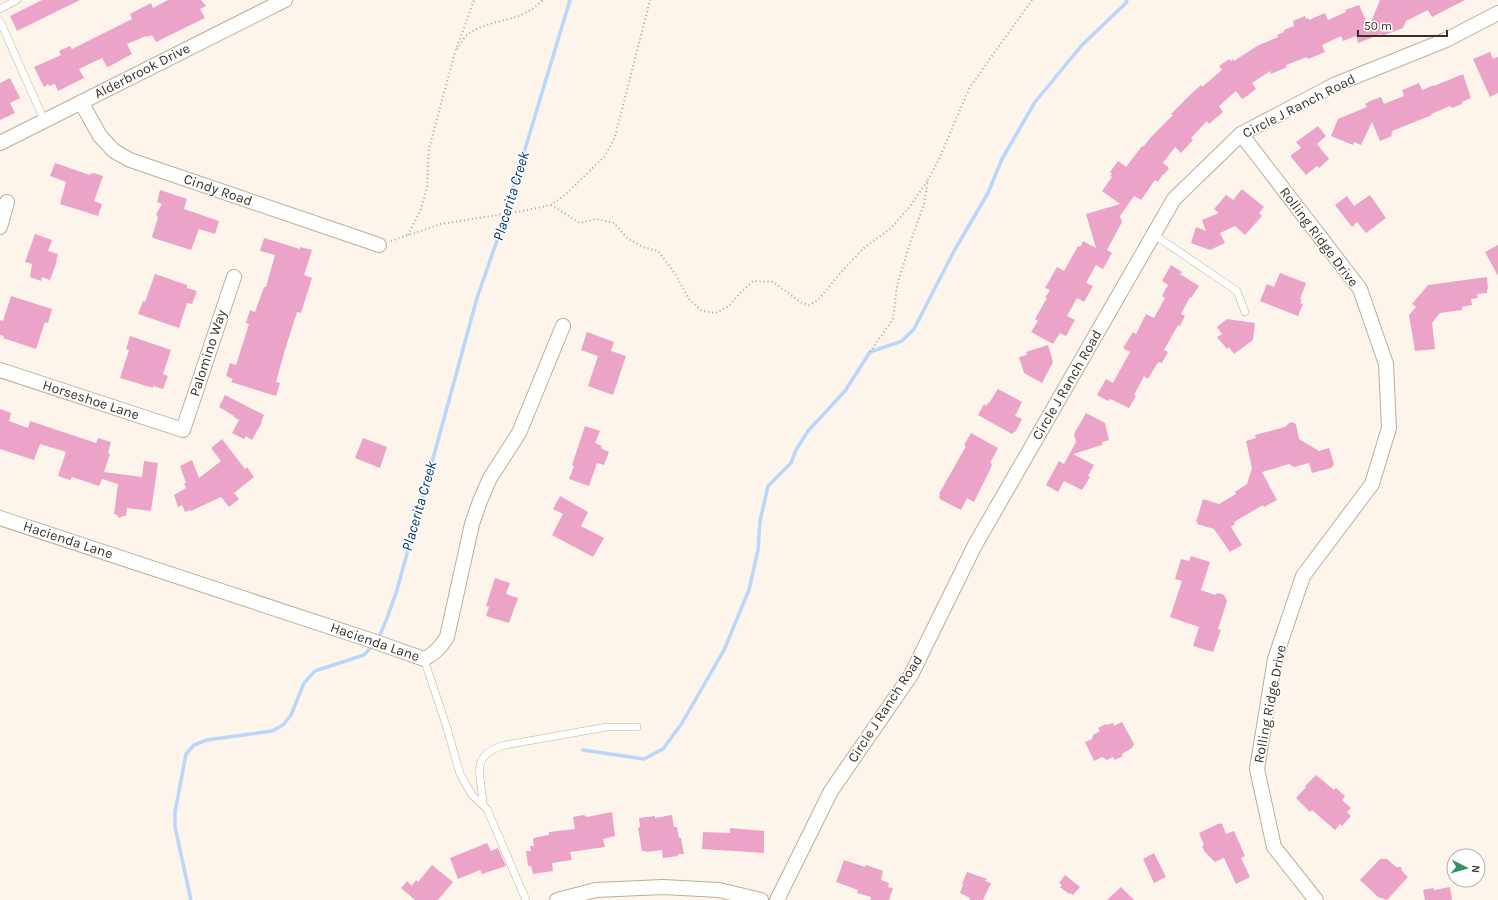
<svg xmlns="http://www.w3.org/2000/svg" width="1498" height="900" font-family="Karla,sans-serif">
	<rect width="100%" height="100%" fill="#fdf5ec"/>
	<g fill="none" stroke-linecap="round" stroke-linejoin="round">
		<!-- stream -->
		<path stroke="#b9d7fa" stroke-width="3.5" d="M378 639 386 621 397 590 477 298 500 232 570 0
			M583 750 644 759 663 749 682 723 724 650 749 590 758 550 760 521 768 486 791 463 796 450 808 431 845 391 870 352 902 341 914 329 954 251 988 193 1002 159 1035 102 1082 45 1126 3 1127 0
			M191 900 175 827V812L186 754 194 745 207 740 272 731 283 725 291 715 304 683 315 671 364 655 374 644"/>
	</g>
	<!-- building -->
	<path fill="#eba3c7" d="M42 0H80L17 31 10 16Z
		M168 0H201L206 6 200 9 205 18 156 42 152 35 147 37 146 36 127 44 132 54 110 66 107 67 102 58 79 69 84 78 58 91 55 84 49 86 48 84 44 87 34 67 61 55 59 51 70 46 72 49 132 19 130 14 151 3 153 8Z
		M1380 0H1465L1432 17 1428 10 1406 21 1403 28 1382 36 1381 34 1358 43 1356 36 1343 41 1341 36 1322 45 1325 52 1308 59 1307 57 1286 65 1287 67 1271 74 1270 71 1252 83 1256 89 1247 96 1242 99 1236 91 1219 106 1223 112 1209 124 1207 121 1191 138 1193 140 1181 153 1175 147 1163 163 1169 168 1164 175 1163 174 1158 182 1155 180 1141 200 1134 196 1120 216 1122 222 1107 250 1112 253 1103 269 1096 265 1086 283 1093 286 1084 302 1077 298 1067 316 1075 320 1066 336 1060 333 1053 344 1031 332 1038 321 1035 319 1047 298H1045L1050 290 1045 288 1057 267 1064 271 1078 246 1080 247 1083 241 1096 248 1086 214 1120 204 1102 191 1112 177 1110 176 1112 174 1110 172 1118 161 1126 167 1142 146 1143 147 1151 137 1173 115 1171 114 1188 97 1201 85 1202 87 1222 70 1219 66 1229 59 1231 61 1233 59 1234 61 1257 46 1278 37 1277 35 1284 32V30L1294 26 1293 21 1305 16 1306 19 1308 18 1309 20 1325 13 1328 20 1346 12 1345 10 1359 5 1369 27Z
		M1490 52 1493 59 1498 57V93L1490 97 1473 59Z
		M1463 74 1471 98 1462 102V104L1452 108 1450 106 1431 114 1432 115 1392 131 1393 133 1391 134 1392 136 1380 141 1372 122 1361 145 1354 142 1353 145 1331 136 1338 119 1367 107 1365 104 1370 101 1381 97 1384 104 1404 96 1402 90 1419 83 1422 90 1434 85V86Z
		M10 78 20 98 10 103 15 113 0 120V83Z
		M1318 126 1326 136 1317 144 1329 159 1319 168 1317 166 1306 175 1291 157V155L1301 148 1296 142Z
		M55 163 90 175 91 173 94 174V173L103 176 94 201 102 204 98 216 60 204 66 182 50 176Z
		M1242 189 1264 207 1259 213 1262 216 1245 235 1235 226 1220 233 1225 243 1210 250 1191 243 1196 227 1206 231 1202 220 1219 213 1214 209 1226 195 1233 200Z
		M160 190 187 199 184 209 219 221 215 234 199 229 191 250 153 238 152 236 158 218 156 214 162 204 157 202Z
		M1370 195 1386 218 1366 233 1357 222 1352 227 1335 205 1347 196 1354 206Z
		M35 234 52 240 48 251 58 254 56 261H57L50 280 42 277 41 281 30 277 32 264 25 262Z
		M264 238 300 249V247L312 250 304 275 312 278 301 313 297 312 284 353 276 382 280 383 276 396 231 382 233 379 226 376 230 363 236 365 249 324 246 323 250 310 255 312 264 287H266L275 255 260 251Z
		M1498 245V276L1485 252Z
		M1171 265 1182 272 1180 274 1199 286 1191 298 1190 297 1181 314 1185 316 1180 326 1178 325 1164 350 1168 352 1162 363 1159 362 1157 364 1148 379 1144 376 1134 395 1136 396 1129 408 1110 399 1108 401 1097 395 1106 379 1113 383 1130 352 1123 348 1133 332 1136 334 1146 314 1154 318 1165 298 1162 296 1168 285 1162 281Z
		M1280 273 1306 283 1300 299 1302 300 1300 303 1303 304 1298 316 1260 301 1267 284 1274 287Z
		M155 274 187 285V288L197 291 192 304 187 303 179 328 138 314 143 301 145 302Z
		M1487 277 1488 289H1487V293L1477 294 1478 298 1471 299 1472 305 1462 307V310L1440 313 1432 323 1435 349 1415 351 1409 315 1416 307 1412 304 1428 285Z
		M11 296 52 309 48 323 45 322 36 349 3 338 4 336 0 335V320L3 321Z
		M1227 319 1255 323 1253 340 1234 354 1229 347 1227 349 1217 337 1222 334 1217 327Z
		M587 332 614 342 611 351 626 356 613 395 588 386 598 356 581 350Z
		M130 336 171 350 163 374 168 376 163 389 153 386V388L120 378 129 350 126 349Z
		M1048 345 1053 362 1042 383 1024 373 1019 357 1027 355 1026 352Z
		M998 389 1022 402 1015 416 1022 419 1015 432H1014L1012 434 978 415 984 404 986 406 988 403H989Z
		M225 395 264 415 261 422H262L252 440 246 436 244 439 232 433 239 420 234 417V416L219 407Z
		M0 409 11 413 9 421 28 428 30 421 96 443 98 438 111 442 108 453 110 454 104 472 142 477 144 461 158 463 151 511 127 508 126 516H123L119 518 117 515 114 514 118 484 102 479 99 486 72 477 70 480 58 476 66 452 40 444 34 460 0 449Z
		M1086 413 1105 423 1109 440 1102 442V445L1073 454 1094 465 1088 476 1090 477 1082 490 1064 481 1058 492 1046 485 1059 461 1064 464 1076 442 1074 434Z
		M1291 422 1296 424 1299 439 1319 451 1329 448 1334 464 1331 468 1312 473 1309 463 1294 467 1289 464 1262 472 1277 500 1264 507 1263 505 1234 522 1235 524 1231 527 1242 545 1230 552 1214 529 1197 524 1198 522H1196L1203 499 1219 504 1236 494 1235 492 1247 484 1252 468 1246 441 1256 438 1255 435 1285 427 1288 424Z
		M585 426 600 431 595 443 602 446 601 448 609 452 604 465 597 463 589 486 569 479 574 466 572 465Z
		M971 433 998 448 990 463 992 464 990 470 974 502 967 498 961 510 940 499 939 497 940 495 939 494 966 446 964 445Z
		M363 438 387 447 380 468 355 458Z
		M222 439 245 469 247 467 254 477 234 493 239 499 229 507 221 497 191 511 190 510 185 512 182 505 178 507 174 495 186 488 184 483H186L180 466 192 460 199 478 221 461 211 448Z
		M560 496 588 512 581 526 604 538 593 557 552 535 563 514 553 509Z
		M1191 556 1210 562 1201 590 1215 595 1218 593 1224 595 1227 601 1218 629 1221 630 1213 652 1193 646 1199 627 1170 617 1182 581 1175 579 1181 559 1189 561Z
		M495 578 510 583 506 594 518 598 509 623 486 616 489 607 486 606Z
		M1122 722 1134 744 1132 748 1122 754 1123 756 1115 760 1113 757 1107 760 1102 757 1094 761 1085 742 1092 739 1093 735 1100 731 1098 728 1106 724 1107 725 1113 723 1114 726Z
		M1316 775 1334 790 1336 788 1345 796 1342 800 1351 808 1347 812 1351 816 1342 826 1340 824 1335 830 1312 810 1310 812 1296 798 1306 787 1305 786Z
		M612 812 615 836 603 839 605 847 570 852 572 860 552 863 553 871 533 874 531 866H528L526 851H531L530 846H534L533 838 549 835V832L575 829 573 817 584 815 587 817Z
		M672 815 674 827H677L679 838H681L684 854H678V856L663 858 662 850 646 852V851H642L638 828 640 827 639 818 655 816V818Z
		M1220 823V824H1222L1226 834 1234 831 1245 856 1241 858 1250 877 1236 884 1224 858 1215 862 1205 852 1202 846 1204 845 1199 833Z
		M730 828 764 831V853L702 849 703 832 730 833Z
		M487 843 491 851 498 848 506 866 482 874 480 870 458 879 450 858Z
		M1154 853 1166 877 1154 883 1143 859Z
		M1380 859H1387L1396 867H1401L1402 871 1408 877 1387 900 1378 897 1360 880Z
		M844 860 865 867 866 865 883 871 881 880 889 883 888 887 893 888 889 900H870L871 897 857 893 858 890 836 882Z
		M432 865 453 882 438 900H415L401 888 407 881 412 886 416 880 418 882Z
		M967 872 987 879 985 881 991 883 983 900H969L970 898 960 893 963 885 962 884Z
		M1065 875 1080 887 1073 895 1070 893 1069 894 1060 887 1062 885 1059 883Z
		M1121 887 1134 900H1107Z
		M1450 887 1452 900H1425L1423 890 1433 888 1434 890Z"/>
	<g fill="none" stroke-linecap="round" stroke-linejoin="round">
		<!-- lane casing -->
		<g stroke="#beac96" stroke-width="8">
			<path id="lane" d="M0 9 17 0
				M0 21 44 120
				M1153 234 1237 291 1245 312
				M424 659 447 728 460 774 472 795 487 809 526 900
				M483 805C482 776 468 755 505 745L607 727H637"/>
		</g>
		<!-- street casing -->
		<g stroke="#beac96" stroke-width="16">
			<path id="street" d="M81 102 100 136 114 151 130 160 379 245
				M1241 134 1360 289 1386 364 1389 428 1372 484 1303 576 1275 659 1257 769 1274 847 1316 900
				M0 143 285 0
				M0 227 7 202
				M0 370 183 430 234 277
				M0 518 376 642 424 659C435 654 441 647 447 637L472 524 480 501 490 478 519 433 563 326
				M557 900 596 890 663 887 719 890 761 900
				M777 900 831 791 911 675 975 545 1174 199 1241 134 1334 85 1446 40 1498 13"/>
		</g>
		<!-- path -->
		<path stroke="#aca49b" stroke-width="2" stroke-dasharray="1 3" stroke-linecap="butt" d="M457 49C460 45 463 39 466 36 481 23 502 22 519 16 528 12 536 7 543 0
			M551 205 580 223 596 219 614 223 627 238 643 247 658 251 674 272 689 299 702 311 716 313 729 306 741 292 753 281 773 282 802 303 809 305 818 300 843 270 865 247 891 228 911 205 928 180
			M408 235 421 209 427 188 429 149 455 52 474 0
			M391 241 441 224 523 211 551 205 566 194 605 156 615 137 650 0
			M870 352 893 319 897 286 911 240 924 204 928 180 939 159 970 87 1032 0"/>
		<!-- lane -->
		<use href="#lane" stroke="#fff" stroke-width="7"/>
		<!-- street -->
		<use href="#street" stroke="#fff" stroke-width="14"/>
	</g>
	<g text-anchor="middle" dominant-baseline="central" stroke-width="3" stroke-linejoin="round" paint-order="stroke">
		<!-- street labels -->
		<g font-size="14" fill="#383128" stroke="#fff">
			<text transform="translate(142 71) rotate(-27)">Alderbrook Drive</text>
			<text transform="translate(1299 106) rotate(-27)">Circle J Ranch Road</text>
			<text transform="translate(218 190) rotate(19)">Cindy Road</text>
			<text transform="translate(1319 237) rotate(53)">Rolling Ridge Drive</text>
			<text transform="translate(208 353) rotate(-72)">Palomino Way</text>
			<text transform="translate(1067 385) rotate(-60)">Circle J Ranch Road</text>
			<text transform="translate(91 400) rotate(18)">Horseshoe Lane</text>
			<text transform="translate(68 540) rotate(18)">Hacienda Lane</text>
			<text transform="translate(375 642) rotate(19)">Hacienda Lane</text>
			<text transform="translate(1270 704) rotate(-79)">Rolling Ridge Drive</text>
			<text transform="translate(885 709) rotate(-57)">Circle J Ranch Road</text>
		</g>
		<!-- water labels -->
		<g font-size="15" font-style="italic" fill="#01386a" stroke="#fff">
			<text transform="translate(511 196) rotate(-73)">Placerita Creek</text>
			<text transform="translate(419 506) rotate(-74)">Placerita Creek</text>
		</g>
	</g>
	<!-- north arrow -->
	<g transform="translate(1466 868) rotate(96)"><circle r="19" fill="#ffffff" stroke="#afada9"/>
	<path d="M0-3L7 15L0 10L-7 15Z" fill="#369066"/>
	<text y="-6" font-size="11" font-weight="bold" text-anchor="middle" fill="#383128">N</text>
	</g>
	<!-- scale -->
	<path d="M1358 30v6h89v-6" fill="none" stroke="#383128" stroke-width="2"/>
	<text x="1364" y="30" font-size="12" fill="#383128" stroke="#ffffff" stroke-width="3" paint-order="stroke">50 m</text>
</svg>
